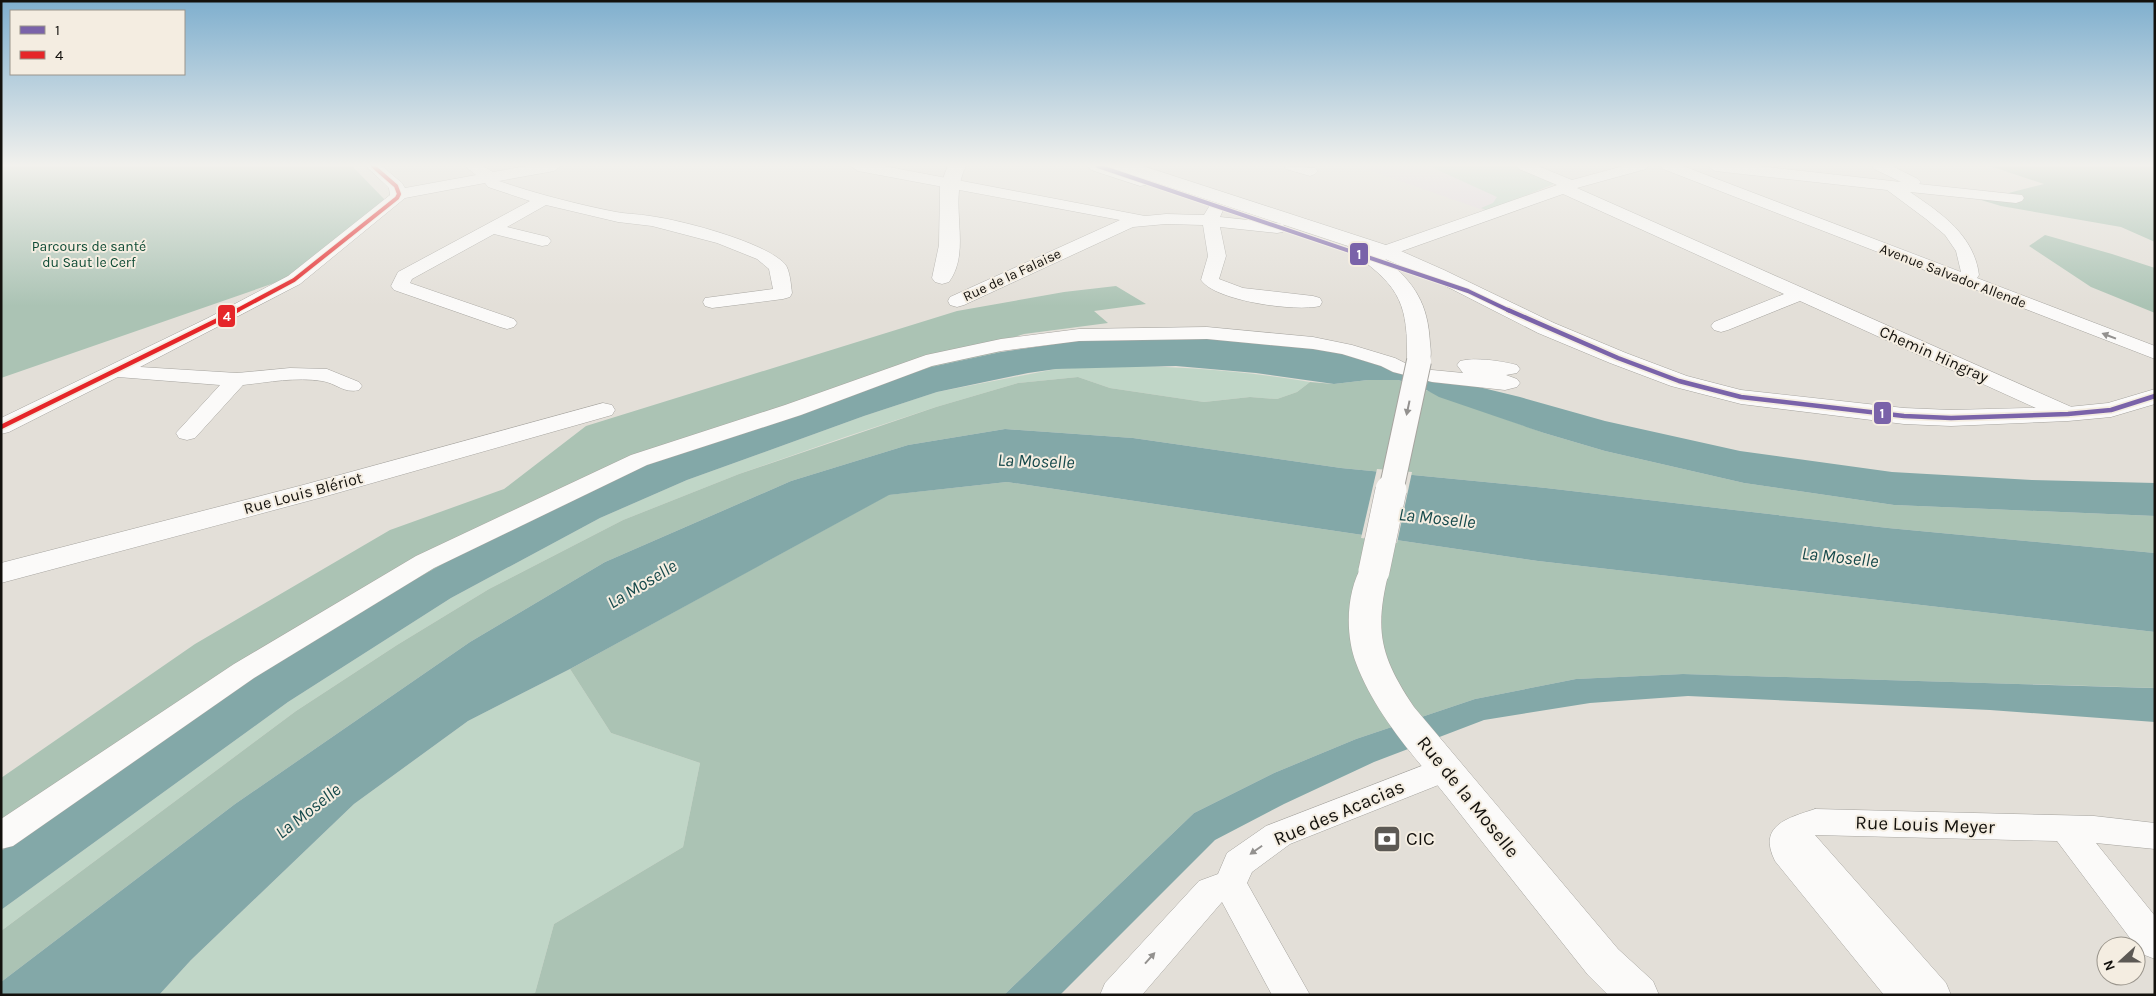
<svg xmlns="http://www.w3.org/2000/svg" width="2156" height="996" font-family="Karla,sans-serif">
	<rect width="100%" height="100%" fill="#e3dfd8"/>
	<!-- education -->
	<path fill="#e2d7de" d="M1357 166H1478V175L1529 196 1486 211Z"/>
	<!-- green -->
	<path fill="#c0d6c7" d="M1429 166H1518L1556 183 1488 211 1481 208 1493 203 1497 197Z
		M1116 366C1182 366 1245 371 1310 382L1297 392 1277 399 1250 397 1204 402 1110 388 1078 377 1018 383 936 407 845 437 739 474 623 520 489 589 397 645 296 711 1 931V910L288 702 451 598 600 518 687 480 864 416 937 392 1056 369Z
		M570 669 611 733 700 763 683 847 554 924 535 993 522 995H159L191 960 354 804 468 721Z"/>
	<!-- forest -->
	<path fill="#abc3b4" d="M1 166H352L385 200 283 280 1 378Z
		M1990 166H2155V242L2121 227 2001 206 1981 200 2044 184Z
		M2045 235 2112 254 2155 268V313L2091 287 2029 246Z
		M1116 286 1146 304 1094 311 1108 323 1024 334 987 346 1001 352 936 366 732 435 103 780 1 851V778L195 644 390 530 504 489 586 426 957 311 1064 292Z
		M1078 377 1110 388 1204 402 1250 397 1277 399 1297 392 1310 382 1334 384 1368 380H1398L1544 433 1605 451 1744 483 1894 505 2155 516V553L1888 528 1546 488 1341 468 1133 438 1005 429 908 445 791 481 605 562 470 642 235 804 1 982V931L296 711 397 645 489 589 623 520 739 474 936 407 1018 383Z
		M1007 482 1538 561 2155 632V688L1683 674 1576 679 1475 699 1356 739 1274 773 1194 813 1004 995H522L535 993 554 924 683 847 700 763 611 733 570 669 888 495Z"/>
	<!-- water -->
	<path fill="#83a8a8" d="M1165 336 1306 345 1520 397 1605 421 1740 451 1892 472 2032 480 2155 483V516L1894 505 1744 483 1605 451 1544 433 1439 397 1421 387 1398 380H1368L1334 384 1256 373 1176 366 1056 369 1028 373 937 392 864 416 687 480 600 518 451 598 288 702 1 910V851L206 706 377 601 514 524 637 467 931 367 1001 352 1083 340Z
		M1005 429 1133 438 1341 468 1546 488 1888 528 2155 553V632L1538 561 1007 482 889 495 570 669 468 721 354 804 191 960 159 995H1V982L235 804 470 642 605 562 791 481 908 445Z
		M1683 674 2151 688H2155V722L1990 710 1688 696 1590 703 1484 720 1374 762 1284 804 1215 840 1060 995H1004L1194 813 1274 773 1356 739 1475 699 1576 679Z"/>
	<!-- pier -->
	<path fill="#e3dfd8" d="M1377 469 1412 472 1397 543 1361 538Z"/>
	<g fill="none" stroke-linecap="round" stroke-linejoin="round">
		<!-- street casing -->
		<g stroke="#a6a49f" stroke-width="1">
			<path id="street" d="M366 166H382L402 183 405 188 476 175 465 166H483L493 172 527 166H561L554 171 499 181C537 194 576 204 616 212 627 214 639 214 650 216 681 220 765 242 785 264 790 270 791 285 792 293L790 297 783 299 712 308 705 306 703 302 705 298 773 289 769 269 757 259 717 243 652 226 618 222 546 205 507 227 548 237 551 241 548 245 542 246 494 234 412 279 410 283 514 319 517 323 514 327 507 329 500 327 394 290 391 286 398 272 530 201 488 187 485 183 405 198 300 284 140 367 237 373 290 368 327 369 359 382 362 386 359 390C344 394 336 383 322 381 296 377 269 382 243 385L195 438 187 440 179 438 176 433 220 385 118 377 9 432 1 434V418L208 318 288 276 390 195 389 188Z
				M851 166H884L1145 216 1166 214 1204 215 1210 205H1222L1224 208 1220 217 1277 223 1283 224 1285 228 1283 232 1277 233 1220 227 1226 256 1219 279 1243 288 1313 296 1320 298 1322 302 1320 306C1296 312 1215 301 1201 280L1208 256 1203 225 1166 224 1133 227 964 305 957 307 950 305 948 301 950 297 1120 220 858 171Z
				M1284 166 1315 168 1318 171 1315 174 1310 176 1286 169Z
				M1517 166H1538L1572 180 1623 166H1648L1646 169 1577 188 2076 409 2079 414 2076 419 2068 420 2060 419 1800 301 1728 330 1721 332 1714 330 1711 326 1714 322 1784 294 1563 194 1391 255 1385 256 1355 255 1352 251 1355 247 1383 246 1557 185 1519 169Z
				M1661 166H1683L1961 272 1956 251 1945 235 1926 219 1887 190 1715 171 1708 166H1758L1901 182 1874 169 1872 166H1892L1918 179 1921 182 1919 184 2022 195 2024 198 2022 201 2016 203 1910 192C1941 213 1974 235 1979 275L1977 278 2155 346V359L1663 169Z
				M1207 327 1313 337 1352 345 1395 358 1407 364 1432 370 1463 373 1457 365 1460 361C1476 357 1501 361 1517 365L1520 369 1517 373 1506 375 1517 379 1520 383 1517 387 1505 390 1432 382 1393 372 1381 366 1342 354 1313 349 1207 339 1079 341 1001 351 932 366 801 415 647 465 434 568 254 678 13 846 1 849V819L234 664 416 556 631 455 785 405 926 355 1001 339 1079 329Z
				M1445 757 1456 760 1460 769 1456 778 1290 844 1252 872 1247 883 1310 995H1272L1222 902 1142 995H1100L1105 983 1199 881 1218 874 1227 853 1266 826Z
				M1815 809 2094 816 2155 823V849L2096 843 2155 916V959L2142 954 2057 841 1815 835 1946 983 1951 995H1884L1775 861C1757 825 1788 818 1815 809Z"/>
		</g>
		<!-- secondary casing -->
		<g stroke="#a6a49f" stroke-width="1">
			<path id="secondary" d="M948 166H966C947 202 973 249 949 282L942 284 935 282 932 278 939 245 940 186Z
				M603 403 612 405 615 410 612 415 323 497 1 583V563L303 485Z"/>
		</g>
		<!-- primary casing -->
		<g stroke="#a6a49f" stroke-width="1">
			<path id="primary" d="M1088 166H1143L1392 247 1444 270 1554 323 1626 353 1687 376 1741 390 1904 408 1951 410 2068 407 2108 403 2155 389V404L2111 417 2068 421 1951 426 1904 424 1741 404 1671 386 1610 363 1538 333 1430 278 1385 259C1415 283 1428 304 1430 343 1431 351 1432 359 1427 366L1419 368 1411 366 1407 361C1408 306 1401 287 1355 255L1352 251 1354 248 1148 180 1146 185 1140 186 1091 170Z
				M1374 561 1385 564 1389 571C1374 631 1380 656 1414 707L1618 949 1653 981 1659 995H1608L1588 975C1541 916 1494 857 1447 797 1414 756 1375 714 1356 663 1345 634 1346 591 1363 564Z"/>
		</g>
		<!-- street -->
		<use href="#street" fill="#fbfaf9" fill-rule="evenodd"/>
		<!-- secondary -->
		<use href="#secondary" fill="#fbfaf9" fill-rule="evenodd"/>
		<!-- primary -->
		<use href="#primary" fill="#fbfaf9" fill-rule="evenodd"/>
		<!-- primary-bridge-far1 casing -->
		<g stroke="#a6a49f" stroke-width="26" stroke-linecap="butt">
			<path id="primary-bridge-far1" d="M1391 491 1419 361"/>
		</g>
		<!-- primary-bridge casing -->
		<g stroke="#a6a49f" stroke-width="32" stroke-linecap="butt">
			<path id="primary-bridge" d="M1374 571 1391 490"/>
		</g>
		<!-- primary-bridge-far1 -->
		<use href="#primary-bridge-far1" stroke="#fbfaf9" stroke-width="24"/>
		<!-- primary-bridge -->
		<use href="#primary-bridge" stroke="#fbfaf9" stroke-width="31"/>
		<!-- bus-1-far1 casing -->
		<g stroke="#f4ede1" stroke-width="6">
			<path id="bus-1-far1" d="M1098 166 1468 291 1510 311"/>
		</g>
		<!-- bus-1 casing -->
		<g stroke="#f4ede1" stroke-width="8">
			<path id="bus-1" d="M1508 310 1618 358 1679 381 1741 397 1904 416 1951 418 2068 414 2111 410 2155 396"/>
		</g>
		<!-- bus-2-far1 casing -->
		<g stroke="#f4ede1" stroke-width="6">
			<path id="bus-2-far1" d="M236 311 294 280 397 198 399 194 396 186 373 166"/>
		</g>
		<!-- bus-2 casing -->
		<g stroke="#f4ede1" stroke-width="8">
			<path id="bus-2" d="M1 427 238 310"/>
		</g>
		<!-- bus-1-far1 -->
		<use href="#bus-1-far1" stroke="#7a63a9" stroke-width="4"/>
		<!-- bus-1 -->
		<use href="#bus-1" stroke="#7a63a9" stroke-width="4.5"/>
		<!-- bus-2-far1 -->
		<use href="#bus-2-far1" stroke="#e52629" stroke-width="4"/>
		<!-- bus-2 -->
		<use href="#bus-2" stroke="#e52629" stroke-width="4.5"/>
	</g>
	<!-- one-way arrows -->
	<defs><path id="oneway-solid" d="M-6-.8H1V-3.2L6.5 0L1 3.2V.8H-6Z" transform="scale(1.25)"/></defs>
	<g fill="#93918f">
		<use href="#oneway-solid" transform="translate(2109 336) rotate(-159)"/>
		<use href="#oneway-solid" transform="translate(1408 408) rotate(102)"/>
		<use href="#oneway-solid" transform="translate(1256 850) rotate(145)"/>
		<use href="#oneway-solid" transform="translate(1150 958) rotate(-48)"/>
	</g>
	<!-- sky -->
	<linearGradient id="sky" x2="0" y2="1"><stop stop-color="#7fafce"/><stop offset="0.54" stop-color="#f2f1ed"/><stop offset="1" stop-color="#f2f1ed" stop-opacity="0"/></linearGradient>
	<rect width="2156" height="306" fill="url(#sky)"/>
	<!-- icons -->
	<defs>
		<g id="bank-square" transform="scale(1.4375)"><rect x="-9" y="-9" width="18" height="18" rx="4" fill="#5c5954" stroke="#f4ede1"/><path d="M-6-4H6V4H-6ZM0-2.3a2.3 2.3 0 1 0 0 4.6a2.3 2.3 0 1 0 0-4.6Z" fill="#fff"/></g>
	</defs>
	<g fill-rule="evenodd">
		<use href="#bank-square" x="1387" y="839"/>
	</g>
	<g text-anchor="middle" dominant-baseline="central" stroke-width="4" stroke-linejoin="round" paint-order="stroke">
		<!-- far-park labels -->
		<g font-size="14" fill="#0f4b35" stroke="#f4ede1">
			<text x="89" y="246">Parcours de santé<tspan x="89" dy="16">du Saut le Cerf</tspan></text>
		</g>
		<!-- far-street labels -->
		<g font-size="14" fill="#13110d" stroke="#f4ede1">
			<text transform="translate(1012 275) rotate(-25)">Rue de la Falaise</text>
			<text transform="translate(1953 276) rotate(21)">Avenue Salvador Allende</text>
		</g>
		<!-- street labels -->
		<g font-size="16" fill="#13110d" stroke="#f4ede1">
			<text transform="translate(1934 354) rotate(24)">Chemin Hingray</text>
			<text transform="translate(303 493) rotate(-15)">Rue Louis Blériot</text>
		</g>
		<!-- water labels -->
		<g font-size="18" font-style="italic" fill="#16494b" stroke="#f4ede1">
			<text transform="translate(1036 461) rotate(2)">La Moselle</text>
			<text transform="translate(1437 518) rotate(6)">La Moselle</text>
			<text transform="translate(1840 557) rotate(6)">La Moselle</text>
			<text transform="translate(642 584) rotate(-31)">La Moselle</text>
			<text transform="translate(308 811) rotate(-38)">La Moselle</text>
		</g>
		<!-- near-street labels -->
		<g font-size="19" fill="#13110d" stroke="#f4ede1">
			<text transform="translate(1468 797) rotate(51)">Rue de la Moselle</text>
			<text transform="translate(1339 813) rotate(-23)">Rue des Acacias</text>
			<text transform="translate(1925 825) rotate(2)">Rue Louis Meyer</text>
		</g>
		<!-- near-poi labels -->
		<g font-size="19" fill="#13110d" stroke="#f4ede1" text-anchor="start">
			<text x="1406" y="839">CIC</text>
		</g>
	</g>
	<g stroke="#f4ede1" stroke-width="2">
		<rect x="1349" y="242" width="20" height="24" rx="5" fill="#7a63a9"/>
		<rect x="217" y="304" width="19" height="24" rx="5" fill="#e52629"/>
		<rect x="1873" y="401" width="19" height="24" rx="5" fill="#7a63a9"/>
	</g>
	<g font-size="14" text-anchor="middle" font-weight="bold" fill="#fff">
		<text x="1359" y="259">1</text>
		<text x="227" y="321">4</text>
		<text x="1882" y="418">1</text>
	</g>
	<!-- border -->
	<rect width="2156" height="996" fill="none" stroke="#13110d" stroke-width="5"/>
	<!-- legend -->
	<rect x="10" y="10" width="175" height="65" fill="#f4ede1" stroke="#9a958c"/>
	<rect x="20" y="26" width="25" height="8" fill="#7a63a9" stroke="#9a958c"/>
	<text x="55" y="35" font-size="15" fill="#13110d">1</text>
	<rect x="20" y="51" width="25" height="8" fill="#e52629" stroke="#9a958c"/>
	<text x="55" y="60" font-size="15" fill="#13110d">4</text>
	<!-- north arrow -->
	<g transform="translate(2121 961) rotate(249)"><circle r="24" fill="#f4ede1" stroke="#9a958c"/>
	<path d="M0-4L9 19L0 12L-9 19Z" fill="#5c5954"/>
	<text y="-8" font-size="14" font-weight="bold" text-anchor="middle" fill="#13110d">N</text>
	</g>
</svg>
